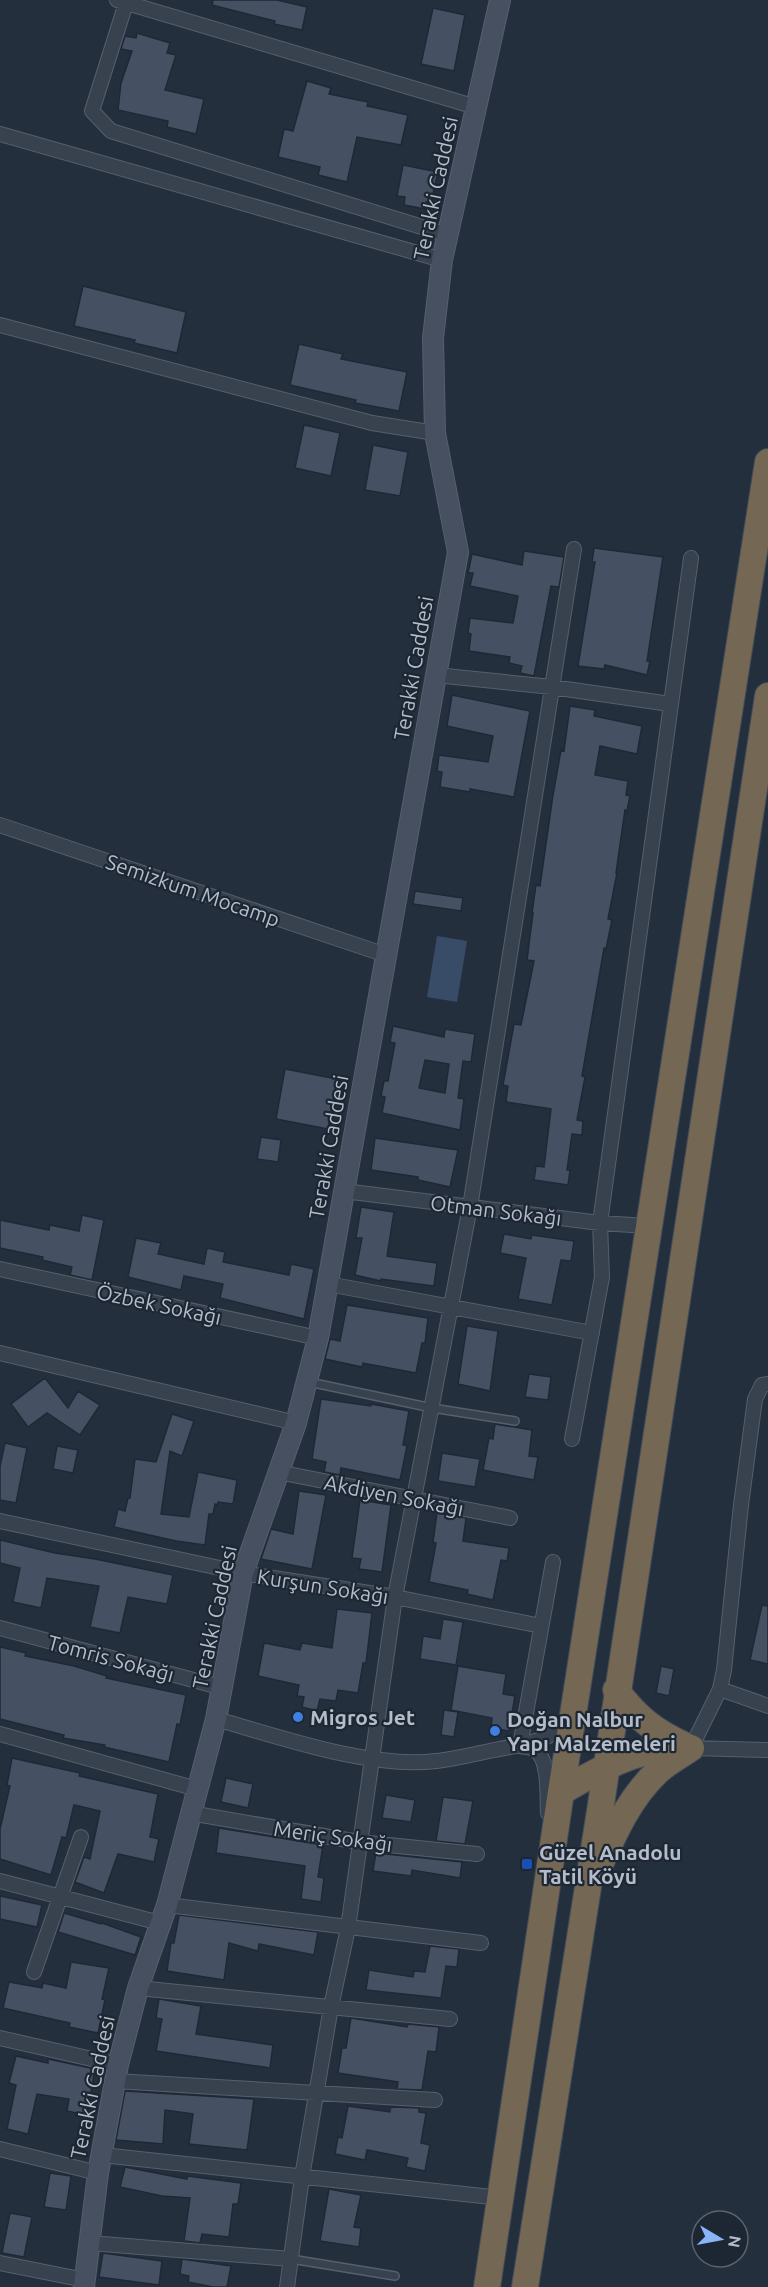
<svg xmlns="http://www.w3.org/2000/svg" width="768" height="2287" font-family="Ubuntu,sans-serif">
	<rect width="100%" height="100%" fill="#242f3e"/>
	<!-- water -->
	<path fill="#394c67" d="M437 936 467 941 457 1002 427 997Z"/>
	<!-- building -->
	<path fill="#455162" stroke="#1f2835" stroke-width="1.5" fill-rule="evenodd" d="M213 0H277L307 7 302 30 274 24 275 21 212 5Z
		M433 8 465 15 454 71 421 64Z
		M137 33 170 43 167 53 176 55 165 90 204 99 196 134 167 127 168 121 118 110 121 83 132 51 121 49 125 36 136 38Z
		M307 81 331 88 329 94 368 102 367 106 408 115 401 145 357 137 347 182 318 175 320 167 278 157 284 129 293 131Z
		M403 165 438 172 431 203 426 202 425 209 404 205 405 197 397 196Z
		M83 286 186 312 177 353 134 343 135 340 74 326Z
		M299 344 343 354 341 359 407 372 399 411 355 403 356 400 290 385Z
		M304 425 340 433 331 476 295 468Z
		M373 445 408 452 400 496 365 490Z
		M594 548 663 557 647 661H650L647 675 605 665 604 669 578 666 595 562H592Z
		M524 551 564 557 559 587 551 586 534 676 520 673 522 666 509 663 510 657 469 651 471 634 468 633 470 618 513 623 518 596 470 586 473 573H468L472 554 522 565Z
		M452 695 530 711 514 797 470 789V792L440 787 442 772 437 771 439 755 488 762 493 736 447 726Z
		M570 706 595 710 594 716 642 726 637 754 600 746 595 775 628 781 626 795 630 796 627 811 625 810 616 873H617L608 919 612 920 606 949 604 948 582 1076 585 1077 577 1120 583 1121 582 1135 572 1134 567 1170H570L568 1185 534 1180 536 1166 544 1167 551 1109 506 1102 508 1086 503 1085 514 1024 521 1025 534 961 527 960 533 913H532L536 885 540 886 553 795 561 750 564 751Z
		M415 891 463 898 461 911 413 904Z
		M393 1026 444 1037 445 1029 475 1034 471 1062 463 1061 458 1098 464 1099 460 1130 382 1113 385 1097 381 1096 384 1081H388L395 1043 390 1042ZM425 1060 449 1064 445 1093 419 1088Z
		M285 1069 337 1079 328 1129 276 1119Z
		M261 1137 281 1140 278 1162 257 1159Z
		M375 1138 458 1150 450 1187 418 1180V1177L371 1170Z
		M361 1207 394 1212 387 1256 437 1263 434 1286 381 1279V1281L355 1275 362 1238H356Z
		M82 1215 104 1220 92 1280 70 1275 72 1267 42 1260 43 1257 0 1248V1220L49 1230 50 1225 79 1231Z
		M504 1234 531 1239 532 1235 574 1241 571 1261 561 1260 552 1305 518 1299 526 1258 500 1253Z
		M136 1238 161 1243 158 1254 204 1264 207 1248 225 1252 223 1262 289 1275 291 1264 314 1269 304 1319 220 1298 223 1284 184 1276 181 1290 128 1277Z
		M347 1305 428 1318 425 1343H422L416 1373 363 1363 362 1367 325 1359 330 1339 340 1341Z
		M467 1326 498 1331 490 1391 458 1384Z
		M529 1374 551 1377 548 1400 525 1397Z
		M45 1378 68 1408 78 1391 100 1405 80 1435 47 1413 28 1427 11 1404Z
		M321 1399 371 1406V1404L409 1411 403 1445 407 1446 400 1480 341 1468 340 1475 324 1472 326 1462 312 1459Z
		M172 1414 194 1421 182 1456 170 1451 161 1514 189 1517 198 1472 237 1480 233 1504 218 1502 217 1505 215 1504 213 1514H209L205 1545 176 1541 114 1527 118 1509 125 1511 128 1498H130L135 1459 156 1462Z
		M495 1424 532 1430 529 1456 538 1457 534 1480 483 1470 489 1438 493 1439Z
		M5 1443 27 1448 16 1503 0 1500V1466Z
		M57 1446 78 1450 73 1473 53 1469Z
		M442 1453 480 1459 475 1487 438 1481Z
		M299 1491 326 1495 312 1569 261 1559 271 1529 293 1534Z
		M360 1500 391 1505 382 1572 359 1569 361 1559 352 1558Z
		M437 1513 466 1518 463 1541 509 1548 507 1561 501 1560 493 1600 467 1594 468 1590 429 1582 436 1543 433 1542Z
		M0 1540 55 1553 95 1559 173 1575 167 1604 128 1597 120 1633 90 1627 99 1586 47 1578 41 1608 13 1602 20 1568 0 1563Z
		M762 1605 768 1606V1664L750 1660Z
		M337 1609 372 1613 366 1663H363L358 1693 338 1690 336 1701 320 1699 317 1711 302 1707 304 1697 297 1696 299 1685 258 1676 264 1643 300 1650 302 1643 332 1648Z
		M443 1619 463 1622 456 1665 420 1659 423 1636 440 1639Z
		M0 1647 26 1653 25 1656 74 1666 107 1676 106 1678 186 1695 180 1725 177 1724 169 1762 104 1747 105 1745 63 1738 64 1735 0 1719Z
		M458 1666 506 1674 503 1694 515 1696 509 1731 491 1728 492 1718 451 1710Z
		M661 1666 674 1669 669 1696 656 1693Z
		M444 1710 458 1712 454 1737 441 1735Z
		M12 1758 80 1773 79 1776 158 1794 150 1837 159 1839 154 1862 118 1854 104 1893 75 1882 84 1857 90 1859 100 1811 74 1805 66 1838 62 1837 51 1875 0 1859V1829L10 1786 7 1785Z
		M226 1778 253 1784 248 1808 221 1802Z
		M386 1795 415 1800 411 1822 382 1818Z
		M443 1797 473 1801 465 1844 436 1841Z
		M219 1828 323 1845 318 1877 324 1878 321 1902 301 1899 305 1866 216 1853Z
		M376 1853 462 1862 460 1878 412 1870 411 1876 373 1871Z
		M0 1896 42 1905 37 1927 0 1919Z
		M64 1913 101 1924 102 1923 141 1937 135 1955 58 1932Z
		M179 1915 318 1932 314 1955 259 1944 258 1951 229 1943 224 1980 167 1971 171 1943H174Z
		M430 1946 459 1949 457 1967 446 1966 441 1998 366 1990 369 1970 413 1977 414 1971 425 1972Z
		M71 1962 109 1968 102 1999 105 2000 98 2033 69 2027 70 2023 3 2008 9 1982 42 1988 43 1983 66 1988Z
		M159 1999 201 2006 196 2034 273 2045 270 2068 156 2051 162 2019 156 2018Z
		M351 2018 407 2027 408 2024 439 2027 436 2052 428 2051 422 2090 397 2089 398 2082 338 2073 342 2048H346Z
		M16 2056 48 2063V2059L95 2069 87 2115 67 2111 69 2099 37 2094 28 2134 7 2129 16 2085 9 2083Z
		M125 2091 254 2099 247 2150 189 2144 193 2114 165 2110 163 2144 116 2140Z
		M348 2106 390 2112V2108L394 2107 419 2108V2112L426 2113 421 2143 430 2145 425 2171 406 2167 408 2158 367 2150 365 2160 335 2154 338 2137 342 2138Z
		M125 2167 187 2179V2176L241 2183 238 2204H233L229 2237 202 2234 200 2243 184 2241 190 2198 162 2196 120 2187Z
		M50 2173 71 2176 66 2210 44 2207Z
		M329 2189 361 2195 354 2227 361 2228 359 2247 320 2241Z
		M10 2213 32 2217 24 2257 2 2253Z
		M103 2253 162 2261 159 2285 99 2277Z
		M182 2259 231 2266 227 2287H213L188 2282 189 2276 180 2274Z"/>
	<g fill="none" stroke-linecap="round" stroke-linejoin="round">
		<!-- lane casing -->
		<g stroke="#565f6c" stroke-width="10">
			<path id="lane" d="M309 1382 432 1408 515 1421
				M291 2259 395 2276"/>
		</g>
		<!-- street casing -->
		<g stroke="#565f6c" stroke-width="16">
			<path id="street" d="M117 0 476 107
				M126 3 92 111 111 131 448 235
				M0 134 442 260
				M0 325 372 423 435 433
				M436 675 552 687 670 704
				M0 825 386 955
				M344 1191 600 1223 648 1226
				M0 1269 318 1338
				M328 1284 592 1333
				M0 1353 296 1423
				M768 1384 762 1385 755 1399 741 1505 724 1670 720 1689 691 1748 768 1750
				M572 1439 602 1277 600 1223 691 558
				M278 1472 510 1518
				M0 1521 243 1573 395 1597 541 1626
				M0 1628 223 1688
				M720 1689 768 1706
				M216 1719C280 1737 370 1769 436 1761 455 1759 475 1754 494 1750 521 1745 550 1741 570 1722
				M0 1734 197 1789
				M520 1746 553 1562
				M520 1746C524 1747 530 1747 534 1749 550 1758 547 1796 548 1813
				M190 1813 359 1842 477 1854
				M0 1881 160 1923
				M167 1905 481 1943
				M34 1972 81 1837
				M138 1988 450 2019
				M0 2038 118 2065
				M115 2081 435 2100
				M0 2149 98 2173
				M102 2155 501 2198
				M90 2243 291 2259
				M0 2263 85 2280
				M287 2287 302 2177 331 2007 348 1928 395 1597 470 1207 574 549"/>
		</g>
		<!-- secondary casing -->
		<g stroke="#565f6c" stroke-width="22">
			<path id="secondary" d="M84 2287 98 2173 118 2065 138 1988 167 1905 216 1719 243 1573 296 1423 318 1338 458 552 435 433 433 338 442 260 500 0"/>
		</g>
		<!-- highway casing -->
		<g stroke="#434c59" stroke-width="28">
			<path id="highway" d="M616 1690C638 1719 655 1732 688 1747
				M561 1792C590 1775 620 1757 654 1750 666 1748 679 1749 691 1748
				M601 1862C616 1829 630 1798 657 1772 666 1763 680 1756 691 1748
				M487 2287 561 1792 768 462
				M525 2287 600 1811 768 696"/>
		</g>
		<!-- lane -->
		<use href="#lane" stroke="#38414e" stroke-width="7"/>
		<!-- street -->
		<use href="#street" stroke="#38414e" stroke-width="14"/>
		<!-- secondary -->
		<use href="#secondary" stroke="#465061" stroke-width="20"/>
		<!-- highway -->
		<use href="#highway" stroke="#746855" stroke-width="26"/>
	</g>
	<!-- markers -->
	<g fill="#3f7fe0" stroke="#1d2633" stroke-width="2">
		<circle cx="298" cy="1717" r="6"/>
		<circle cx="495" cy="1731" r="6"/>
	</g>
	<rect fill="#1a4fb4" stroke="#1d2633" stroke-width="2" x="521" y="1858" width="12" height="12" rx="3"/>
	<g text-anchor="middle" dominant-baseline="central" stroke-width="4.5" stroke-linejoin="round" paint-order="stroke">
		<!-- street labels -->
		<g font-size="21" fill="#b4bcc9" stroke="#1d2633">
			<text transform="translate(435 188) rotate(-78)">Terakki Caddesi</text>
			<text transform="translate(413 668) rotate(-80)">Terakki Caddesi</text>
			<text transform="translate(193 890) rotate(19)">Semizkum Mocamp</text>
			<text transform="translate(328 1147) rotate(-80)">Terakki Caddesi</text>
			<text transform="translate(496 1210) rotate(7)">Otman Sokağı</text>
			<text transform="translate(159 1304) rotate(12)">Özbek Sokağı</text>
			<text transform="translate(394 1495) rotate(11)">Akdiyen Sokağı</text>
			<text transform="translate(323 1586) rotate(9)">Kurşun Sokağı</text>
			<text transform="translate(214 1617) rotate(-78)">Terakki Caddesi</text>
			<text transform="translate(111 1658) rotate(15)">Tomris Sokağı</text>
			<text transform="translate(333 1836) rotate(8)">Meriç Sokağı</text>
			<text transform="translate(92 2087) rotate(-78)">Terakki Caddesi</text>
		</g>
		<!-- poi labels -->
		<g font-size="21" font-weight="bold" fill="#b4bcc9" stroke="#1d2633" text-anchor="start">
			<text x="310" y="1717">Migros Jet</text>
			<text x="507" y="1719">Doğan Nalbur<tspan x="507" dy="24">Yapı Malzemeleri</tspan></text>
			<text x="539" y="1852">Güzel Anadolu<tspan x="539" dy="24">Tatil Köyü</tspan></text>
		</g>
	</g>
	<!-- north arrow -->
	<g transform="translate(720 2239) rotate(100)"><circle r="28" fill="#1d2633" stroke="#59626f" stroke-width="1.5"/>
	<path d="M0-4.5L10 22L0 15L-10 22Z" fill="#8ab4f8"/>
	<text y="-9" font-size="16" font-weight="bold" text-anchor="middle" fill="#b4bcc9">N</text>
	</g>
</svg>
